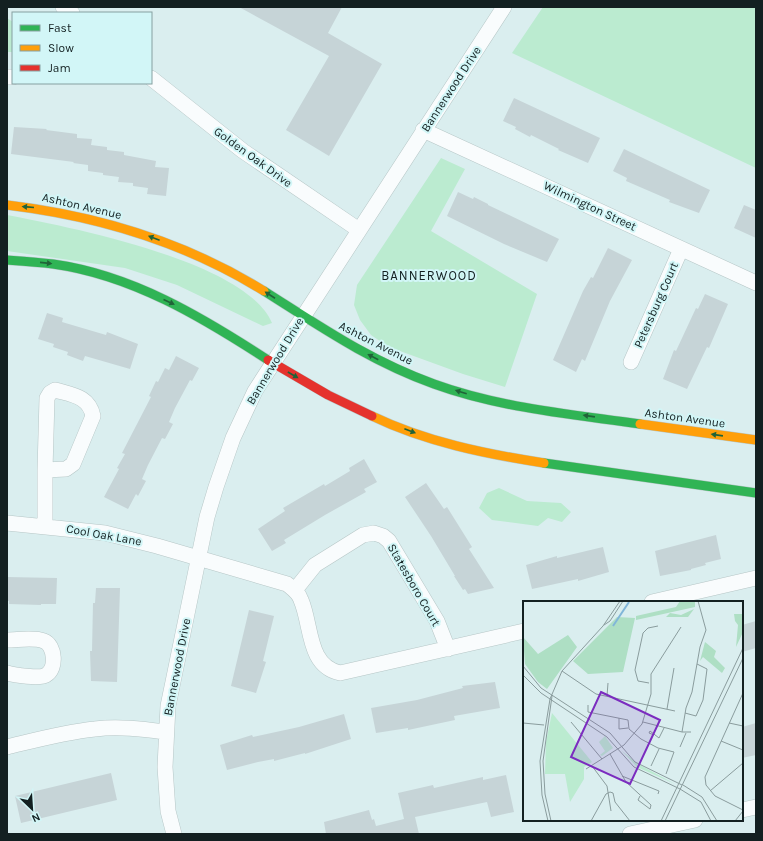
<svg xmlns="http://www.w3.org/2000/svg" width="763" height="841" font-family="Karla,sans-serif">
	<rect width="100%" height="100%" fill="#daeeef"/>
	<!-- green -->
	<path fill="#bbebd0" d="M543 7H756V168L512 53Z
		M7 18 13 22V52H7Z
		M441 158 465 169 431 231 537 294 505 387 463 374 389 347 371 335 360 320 354 305 357 285Z
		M7 215C69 227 246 261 272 323L263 326 177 285 125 268 7 251Z
		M499 488 527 501 561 503 571 512 562 522 548 518 538 526 492 520 479 508 487 493Z"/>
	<!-- building -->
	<path fill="#c6d4d7" d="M239 7H342L328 33 382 64 329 156 286 130 329 56Z
		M514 98 600 138 588 163 558 150 559 149 531 135 530 137 515 129 516 127 503 121Z
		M14 127 47 129 46 130 77 134V138L92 139 91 145 107 147V150L124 152V155L156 161 155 167 169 168 166 196 147 194 148 188 133 186V183L118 182 119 177 103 175V173L88 171V165L73 163 74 162 11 154Z
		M624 149 710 190 699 213 669 202 670 200 626 181 627 178 613 171Z
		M458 192 473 199 474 197 488 204V205L559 239 547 262 504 244 447 216Z
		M744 205 756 210V238L734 228Z
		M608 248 632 260 610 301 585 361 582 359 576 372 553 360 583 291 591 277 593 278Z
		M705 294 728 304 709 348 707 347 687 389 663 379 674 350 676 351 696 308 698 309Z
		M47 313 63 318 62 322 106 335 107 332 138 344 130 369 85 356 83 361 67 355 68 352 53 347 54 344 38 339Z
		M176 356 199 368 192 381 190 380 175 408 169 422 173 424 165 439 162 438 148 465 142 479 146 481 138 496 136 494 128 509 104 497 119 469 117 468 125 454 122 453 151 397 149 396 156 381 158 382 165 368 169 370Z
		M364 459 377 482 364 489 366 492 325 515 284 540 286 543 272 551 258 529 285 511 283 508 324 484 325 486 350 471 349 468Z
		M426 483 444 509 447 507 472 547 469 549 494 588 468 594 465 589 463 590 454 576H455L431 536 405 497Z
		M716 535 721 559 705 563 706 565 691 569V570L660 576 655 551Z
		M603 547 609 572 578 581V579L532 589 526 565 557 556V558Z
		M7 577 57 578 56 604H41V605L9 604V601H7Z
		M96 588H120L117 682 91 681 90 651H92L93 603H95Z
		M249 610 274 616 263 661 266 662 256 693 231 686Z
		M756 621V648L742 652V625Z
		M495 682 500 708 454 716 455 720 408 730V728L376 733 371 708 417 700 463 688 462 686Z
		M344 714 351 739 305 754V753L274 761V759L258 762 227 770 220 745 252 735 253 737 299 727Z
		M756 723V755L742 758V727Z
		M111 773 117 800 21 823 15 796Z
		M506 775 514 812 491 817 487 802 415 817 419 834H326L324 822 369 810 372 820 374 819 376 826 404 819 398 793 433 785 434 788 483 777V780Z"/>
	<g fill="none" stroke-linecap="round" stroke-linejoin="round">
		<!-- street casing -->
		<g stroke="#b6c6c6" stroke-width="16">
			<path id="street" d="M63 7 72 13
				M7 77H13
				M151 78 243 151 359 230
				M423 130 756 283
				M631 362 681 249
				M55 390C72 395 89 396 93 416L73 464 66 469 45 470 47 398 50 393Z
				M7 523 105 533 157 546 287 584C293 589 299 593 301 600 312 625 307 666 340 673L524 631
				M45 526V470
				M295 590 315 565 363 535 374 533 383 536 389 541 437 621 448 649
				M652 602 756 578
				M7 640C18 640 34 637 44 641 55 645 57 669 46 675 40 679 14 675 7 673
				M7 747C36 740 65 732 95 729 118 726 142 729 165 732
				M742 810 756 807
				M174 834 168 811 165 767 168 706 207 517 216 487 233 438 255 391 504 7
				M630 834 695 820"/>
		</g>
		<!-- fast casing -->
		<g stroke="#b6c6c6" stroke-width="10">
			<path id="fast" d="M7 260C22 261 38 262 53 264 132 275 202 317 268 360
				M264 291C321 327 370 361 434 384 500 408 571 414 640 424
				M544 463 756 493"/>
		</g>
		<!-- slow casing -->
		<g stroke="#b6c6c6" stroke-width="10">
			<path id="slow" d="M7 205C99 216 185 242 264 291
				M372 416C426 442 486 454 544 463
				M640 424 756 440"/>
		</g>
		<!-- jam casing -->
		<g stroke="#b6c6c6" stroke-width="10">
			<path id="jam" d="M268 360 328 395 372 416"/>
		</g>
		<!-- street -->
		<use href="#street" stroke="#f9fcfd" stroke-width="15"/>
		<!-- fast -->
		<use href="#fast" stroke="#30b455" stroke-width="9"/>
		<!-- slow -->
		<use href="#slow" stroke="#ff9f0a" stroke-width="9"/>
		<!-- jam -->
		<use href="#jam" stroke="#e5322d" stroke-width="9"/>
	</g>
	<!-- one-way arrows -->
	<defs><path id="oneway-solid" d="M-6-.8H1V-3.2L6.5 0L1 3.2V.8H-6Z"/></defs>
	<g fill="#206338">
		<use href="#oneway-solid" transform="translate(28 207) rotate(-175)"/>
		<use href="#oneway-solid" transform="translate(154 238) rotate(-159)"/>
		<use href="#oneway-solid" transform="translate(46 263) rotate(6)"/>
		<use href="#oneway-solid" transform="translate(270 295) rotate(-147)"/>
		<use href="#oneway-solid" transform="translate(169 302) rotate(24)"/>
		<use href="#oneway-solid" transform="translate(373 357) rotate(-152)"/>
		<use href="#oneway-solid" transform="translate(293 375) rotate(30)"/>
		<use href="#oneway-solid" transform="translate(461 392) rotate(-163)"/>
		<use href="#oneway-solid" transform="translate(589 416) rotate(-172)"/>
		<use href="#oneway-solid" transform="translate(410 431) rotate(21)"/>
		<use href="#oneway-solid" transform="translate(717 435) rotate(-172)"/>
	</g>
	<g text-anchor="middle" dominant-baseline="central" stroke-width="4" stroke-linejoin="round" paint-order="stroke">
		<!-- street labels -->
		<g font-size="12" fill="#132021" stroke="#d2f6f7">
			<text transform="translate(451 89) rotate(-57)">Bannerwood Drive</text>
			<text transform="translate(253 157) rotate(36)">Golden Oak Drive</text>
			<text transform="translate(82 206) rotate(13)">Ashton Avenue</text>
			<text transform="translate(590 206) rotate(25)">Wilmington Street</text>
			<text transform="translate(656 305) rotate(-66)">Petersburg Court</text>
			<text transform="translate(376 343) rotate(27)">Ashton Avenue</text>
			<text transform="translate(275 361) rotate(-59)">Bannerwood Drive</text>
			<text transform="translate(685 418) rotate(8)">Ashton Avenue</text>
			<text transform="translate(104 535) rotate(10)">Cool Oak Lane</text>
			<text transform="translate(414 585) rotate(60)">Statesboro Court</text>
			<text transform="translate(177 667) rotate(-79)">Bannerwood Drive</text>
		</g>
		<!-- neighbourhood labels -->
		<g font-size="13" letter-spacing="1" fill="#132021" stroke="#d2f6f7">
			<text x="429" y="275">BANNERWOOD</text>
		</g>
	</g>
	<!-- overview -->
	<g transform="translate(523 601)">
		<rect width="220" height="220" fill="#daeeef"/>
		<path d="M29 112 69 161 61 166V178L47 201 42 173H22L23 141ZM82 135 90 147 79 155 77 154 82 150 76 141ZM98 149 115 163 152 183 114 166Z" fill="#bbebd0"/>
		<path d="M157 0H172V6L113 19V15L153 6ZM171 8 165 16H143L147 12 158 14ZM211 13H220V31L213 46 215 24 212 20ZM94 16 112 17 100 71 65 73 50 60ZM45 34 54 46 24 88 15 81 2 63 0 36 15 53ZM182 41 193 50 191 56 202 67 199 72 180 56 177 60Z" fill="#aedfc4"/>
		<path fill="none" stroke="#81b6d9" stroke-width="2" d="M90 25 106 1"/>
		<path fill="none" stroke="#8a9c9d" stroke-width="1" d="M81 24 87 20 100 0M0 65 18 87 87 132 112 161 159 184M39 70 73 93 152 110M0 74 18 92 84 136 111 166 157 188M126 82 115 80 112 69 120 32 125 27 135 25M220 92 182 176 183 184 192 195 220 209M84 95 85 82M65 104V111L105 119 106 128 118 138 135 147 151 151 143 173M144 108 151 67M162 112 173 115 180 99 184 68 174 63M96 117V128L105 127M48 121 79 158M120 121 159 131H168M0 122 21 124M206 122 220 125M159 131 163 107 169 91 177 46 183 29 175 0M131 134 126 132 127 130 136 137 141 127M198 140 220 149M157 146 163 132M87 153 103 181 128 204 127 208 115 199 117 195M69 165 84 185 88 210M128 165 136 148M63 168 101 144 119 123 128 93V73L158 26M99 175 136 190 135 193M160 184 179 196 194 220M157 188 178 201 188 220M187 190 220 162M25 220 19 194 17 160 27 98 39 70 80 25 97 0M28 220 22 193 20 160 29 95M68 220 83 193 87 191 90 192 92 201 107 220M138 220 220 47M142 220 220 57M212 220 220 210"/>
		<path fill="#7b2cbf" fill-opacity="0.15" stroke="#7b2cbf" stroke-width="2" d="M78 91 137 119 107 183 48 156Z"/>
		<rect width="220" height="220" fill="none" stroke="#132021" stroke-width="2"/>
	</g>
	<!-- border -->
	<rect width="763" height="841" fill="none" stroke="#132021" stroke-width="16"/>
	<!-- legend -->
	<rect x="12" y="12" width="140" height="72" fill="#d2f6f7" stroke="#86a0a1"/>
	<rect x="20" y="25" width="20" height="6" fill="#30b455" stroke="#86a0a1"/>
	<text x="48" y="32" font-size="12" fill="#132021">Fast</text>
	<rect x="20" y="45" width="20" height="6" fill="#ff9f0a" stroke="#86a0a1"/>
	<text x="48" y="52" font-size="12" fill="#132021">Slow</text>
	<rect x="20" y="65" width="20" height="6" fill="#e5322d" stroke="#86a0a1"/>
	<text x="48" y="72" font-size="12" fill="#132021">Jam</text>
	<!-- north arrow -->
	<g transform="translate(32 809) rotate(155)" stroke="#d2f6f7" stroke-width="3" paint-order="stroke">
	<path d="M0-3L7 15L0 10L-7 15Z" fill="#132021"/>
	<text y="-6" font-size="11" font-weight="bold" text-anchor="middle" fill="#132021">N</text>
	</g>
</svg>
